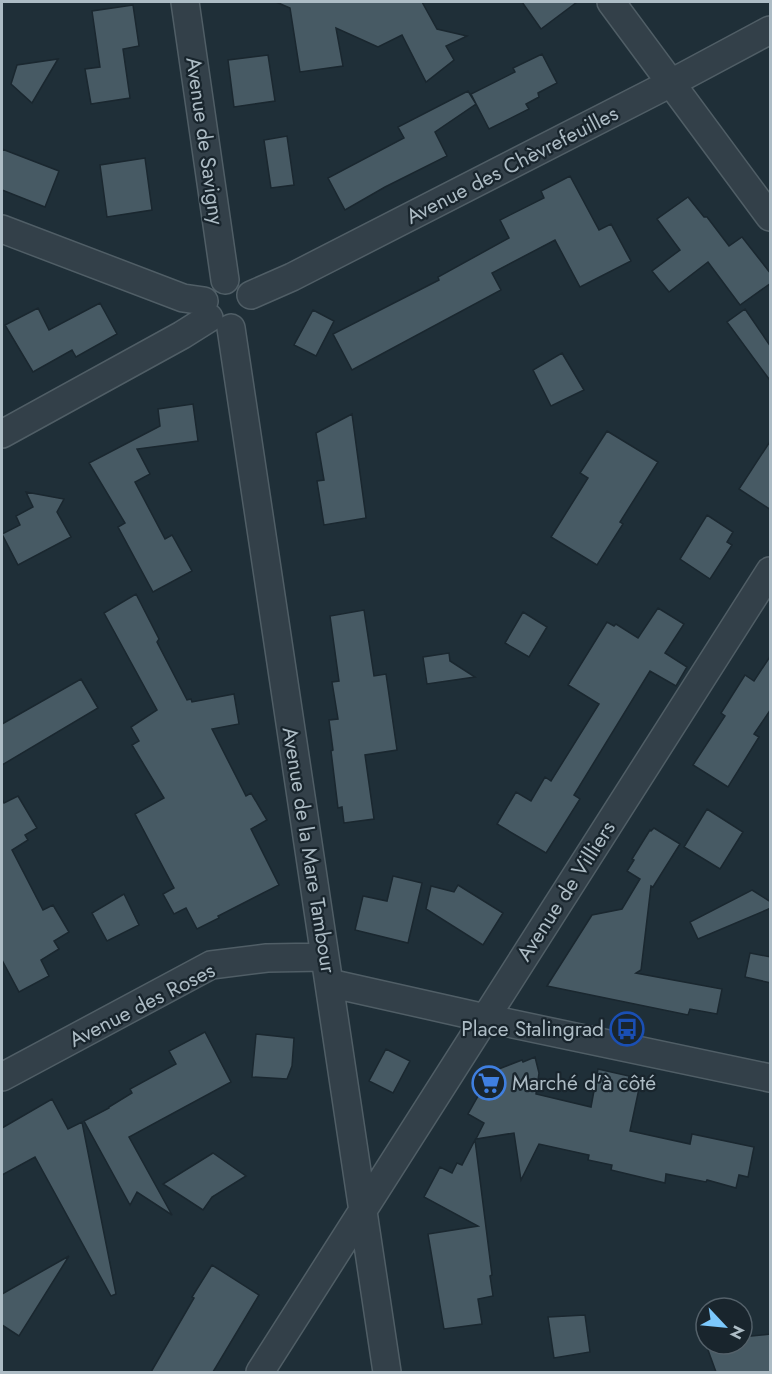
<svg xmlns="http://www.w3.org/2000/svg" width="772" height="1374" font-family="Jost,sans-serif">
	<rect width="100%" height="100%" fill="#1f2f38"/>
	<!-- building -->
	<path fill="#475a64" stroke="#1a272f" stroke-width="1.5" d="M276 2H422L437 29 467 36 446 46 454 60 426 82 402 35 378 47 336 28 343 66 300 72 290 8Z
		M522 2H577L541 29Z
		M133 5 139 46 123 49 130 98 91 104 85 69 100 67 92 11Z
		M542 54 557 83 538 93 539 97 526 104 529 109 489 129 471 94 515 72 513 68Z
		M268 55 275 101 234 107 228 60Z
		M58 59 32 103 11 84 17 65Z
		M468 91 476 104 435 132 447 156 385 187 345 210 328 178 404 138 398 127Z
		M287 136 294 185 271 188 264 140Z
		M2 149 59 171 45 207 2 190Z
		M145 158 152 210 107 217 100 165Z
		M570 176 599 230 611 224 631 261 580 287 555 240 492 273 501 290 352 370 333 334 439 280 438 277 509 238 500 220 544 198 541 191Z
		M688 197 704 217H707L729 246 742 237 771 274V283L740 305 708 262 669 292 652 271 680 250 657 219Z
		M100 303 117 334 76 357 72 350 33 372 5 325 38 308 49 330Z
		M745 309 771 347V378L769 379 727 322Z
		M313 310 334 321 316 356 294 345Z
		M562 353 584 390 551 406 533 370Z
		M193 404 198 441 137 449 150 474 135 482 165 539 172 535 192 571 153 592 118 527 125 523 89 463 160 426 158 409Z
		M352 414 366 518 324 525 317 481 324 480 316 433Z
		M607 431 658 462 620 522 623 524 597 565 551 537 588 478 580 473Z
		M771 440V510L739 489Z
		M26 492 64 499 57 512 71 537 18 565 2 534 20 525 16 516 33 507Z
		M707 515 733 532 727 542 732 545 710 579 680 559Z
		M136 594 159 639 157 642 187 700 191 699 192 702 234 694 239 724 212 729 246 796 251 793 267 820 251 829 279 885 218 916 219 918 197 929 186 908 174 914 163 894 174 888 135 814 164 798 132 745 139 741 131 727 157 710 104 613Z
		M658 608 684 624 665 653 687 667 676 686 650 671 574 795 580 799 546 853 497 824 516 792 531 801 545 777 551 781 599 704 568 685 607 622 614 626 616 624 638 638Z
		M364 610 374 676 386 674 397 750 365 755 374 819 344 823 342 807 338 808 331 751 333 750 329 720 338 719 332 682 339 681 330 616Z
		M523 612 547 627 529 657 505 643Z
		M449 653 450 661 475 677 427 684 423 657Z
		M771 655V709L754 734 759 737 728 787 693 765 725 716 721 713 745 675 754 681Z
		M81 679 98 708 2 765V724Z
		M18 796 37 828 25 835 28 840 12 850 43 910 53 905 69 932 54 941 59 949 41 960 49 976 19 992 2 960V799L4 803Z
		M707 809 743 832 720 869 684 847Z
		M654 828 680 844 653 887 651 886 641 970 636 973 722 989 717 1014 690 1009 688 1015 547 986 592 915 622 909 640 879 627 871 634 860 632 859 650 830 651 831Z
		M393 876 422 883 408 943 355 930 363 896 387 901Z
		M458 885 503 913 483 945 426 909 431 886 454 892Z
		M752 890 771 902V908L698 939 690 922Z
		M124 894 139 925 107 941 92 913Z
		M750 953 771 957V983L745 977Z
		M205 1032 231 1082 129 1137 172 1215 137 1192 130 1205 84 1121 109 1108V1107L132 1093 130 1089 176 1064 169 1051Z
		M256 1034 294 1038 292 1066 287 1079 252 1077Z
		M386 1049 410 1061 393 1093 369 1081Z
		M535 1057 539 1073 536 1094 591 1107 598 1069 629 1076 628 1081 640 1084 630 1131 690 1144 692 1134 754 1147 748 1177 739 1175 736 1188 707 1180 706 1182 666 1174 665 1183 611 1170 612 1165 588 1160 589 1155 539 1144 521 1180 514 1133 476 1139 484 1123 468 1114 482 1089 478 1077 522 1060 523 1062Z
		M52 1099 68 1129 82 1122 116 1294 111 1296 35 1157 2 1175V1128Z
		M475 1140 492 1275 490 1276 493 1296 478 1299 482 1324 444 1329 428 1234 478 1226 424 1197 440 1167 452 1173 457 1163 462 1165Z
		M213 1153 246 1176 212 1197 203 1210 163 1184Z
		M69 1256 19 1336 2 1325V1294Z
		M212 1265 259 1295 213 1372H151L194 1298 192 1297Z
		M585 1315 590 1352 554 1358 548 1317Z
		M742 1333V1337L771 1334V1372H716L704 1339 706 1338V1344H742Z"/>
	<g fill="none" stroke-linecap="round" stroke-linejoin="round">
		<!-- minor casing -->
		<g stroke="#505e66" stroke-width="30">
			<path id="minor" d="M185 2 225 280
				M611 2 770 217
				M2 229 183 298 204 301
				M251 295 292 277 671 83 770 30
				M231 328 387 1372
				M2 434 182 335 209 318
				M329 983 485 1018 770 1078
				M2 1077 211 965 267 958 325 957
				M260 1372 770 571"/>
		</g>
		<!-- minor -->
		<use href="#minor" stroke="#334049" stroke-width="27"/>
	</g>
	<!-- icons -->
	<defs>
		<g id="bus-ring" transform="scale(1.725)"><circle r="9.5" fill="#19252d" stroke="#1a4fb4" stroke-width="1.5"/><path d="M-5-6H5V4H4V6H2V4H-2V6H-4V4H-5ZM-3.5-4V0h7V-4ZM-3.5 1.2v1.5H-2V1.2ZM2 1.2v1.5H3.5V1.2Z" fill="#1a4fb4"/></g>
		<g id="supermarket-ring" transform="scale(1.725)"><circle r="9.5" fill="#19252d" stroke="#3f7fe0" stroke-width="1.5"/><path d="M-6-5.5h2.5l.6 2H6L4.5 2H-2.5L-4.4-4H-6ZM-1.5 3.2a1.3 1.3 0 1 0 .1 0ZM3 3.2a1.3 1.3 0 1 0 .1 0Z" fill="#3f7fe0"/></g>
	</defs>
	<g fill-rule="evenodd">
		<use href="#bus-ring" x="627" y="1029"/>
		<use href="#supermarket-ring" x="489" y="1083"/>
	</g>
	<g text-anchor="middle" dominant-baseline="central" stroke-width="4.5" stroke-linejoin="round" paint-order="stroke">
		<!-- street labels -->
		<g font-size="21" fill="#adbcc5" stroke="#19252d">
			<text transform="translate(205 141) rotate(82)">Avenue de Savigny</text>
			<text transform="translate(512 165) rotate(-27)">Avenue des Chèvrefeuilles</text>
			<text transform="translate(309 850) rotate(81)">Avenue de la Mare Tambour</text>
			<text transform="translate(566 891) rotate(-57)">Avenue de Villiers</text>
			<text transform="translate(142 1005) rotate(-27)">Avenue des Roses</text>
		</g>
		<!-- poi labels -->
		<g font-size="21" fill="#adbcc5" stroke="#19252d" text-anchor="end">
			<text x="604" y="1029">Place Stalingrad</text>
			<text x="512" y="1083" text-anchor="start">Marché d'à côté</text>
		</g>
	</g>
	<!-- border -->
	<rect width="772" height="1374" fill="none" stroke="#adbcc5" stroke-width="6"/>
	<!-- north arrow -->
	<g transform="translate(724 1326) rotate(116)"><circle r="28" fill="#19252d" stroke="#54616a" stroke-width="1.5"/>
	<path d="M0-4.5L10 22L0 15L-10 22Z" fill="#7cc8fc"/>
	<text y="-9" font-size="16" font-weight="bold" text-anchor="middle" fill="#adbcc5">N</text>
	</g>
</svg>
